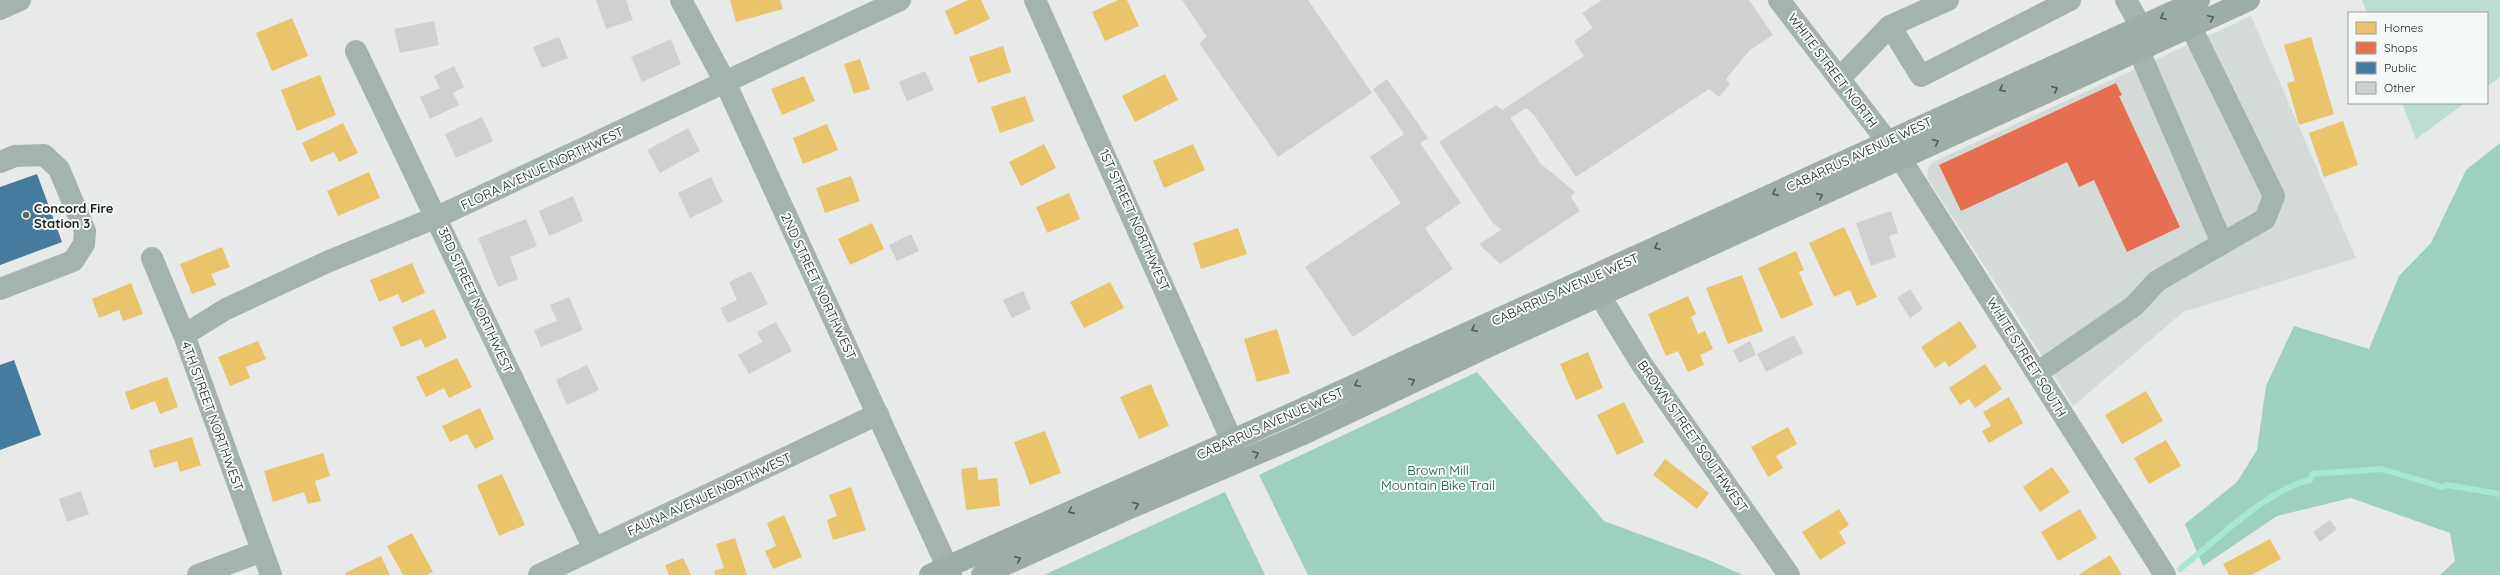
<svg xmlns="http://www.w3.org/2000/svg" width="2500" height="575" font-family="Quicksand,sans-serif">
	<rect width="100%" height="100%" fill="#e8e9e9"/>
	<!-- built -->
	<path fill="#d3dad8" d="M2251 16 2356 258 2183 312 2073 406 2014 311 1927 178 1928 169 1933 162Z"/>
	<!-- green -->
	<path fill="#bdddd0" d="M2362 0H2500V77L2487 87V13H2367Z
		M2402 103H2465L2416 139Z"/>
	<!-- forest -->
	<path fill="#9ed0bf" d="M2500 143V575H2440L2455 561 2450 533 2351 498 2277 516 2203 566 2185 524 2237 482 2257 450 2266 386 2294 326 2369 349 2399 276 2431 243 2466 170Z
		M1477 372 1604 521 1704 558 1743 575H1308L1259 475Z
		M1225 492 1265 575H1044Z"/>
	<!-- homes -->
	<path fill="#e9c46a" d="M730 0H780L783 9 736 22Z
		M968 0H981L990 19 955 35 945 11Z
		M1118 0H1127L1139 26 1105 41 1092 12Z
		M292 18 308 56 272 71 256 33Z
		M2311 37 2334 114 2299 125 2287 83 2295 81 2284 45Z
		M1003 46 1011 72 978 83 969 57Z
		M860 59 870 89 854 94 844 64Z
		M1165 74 1178 100 1135 122 1122 96Z
		M320 75 336 115 297 131 281 90Z
		M804 76 815 101 782 115 771 89Z
		M1025 96 1034 121 1000 133 991 107Z
		M2343 121 2358 165 2324 177 2309 133Z
		M343 123 358 153 339 162 334 152 311 162 302 143Z
		M827 124 838 150 803 164 793 138Z
		M1044 144 1056 168 1021 186 1009 162Z
		M1193 144 1205 170 1164 188 1153 161Z
		M369 172 380 198 338 216 327 191Z
		M851 176 860 201 825 213 816 188Z
		M1069 193 1080 219 1047 233 1036 207Z
		M872 223 884 249 850 265 838 239Z
		M1844 227 1877 297 1857 306 1850 290 1834 297 1809 243Z
		M1238 228 1247 254 1201 269 1193 243Z
		M222 247 230 267 211 274 216 285 192 294 180 264Z
		M1796 251 1804 270 1799 272 1813 305 1781 319 1758 268Z
		M412 263 425 293 402 303 398 294 379 302 370 280Z
		M1742 275 1763 331 1728 344 1706 288Z
		M1110 282 1124 308 1084 328 1070 302Z
		M131 283 143 314 123 321 119 310 99 318 92 299Z
		M1688 296 1696 314 1691 317 1698 334 1705 331 1713 349 1700 355 1704 365 1688 372 1678 351 1666 356 1648 314Z
		M434 309 447 338 425 348 421 339 401 347 392 327Z
		M1960 321 1977 347 1949 367 1945 361 1935 368 1921 347Z
		M1277 329 1290 373 1257 382 1244 339Z
		M258 341 266 359 246 367 250 378 230 386 218 357Z
		M1588 352 1603 388 1576 400 1560 364Z
		M457 358 472 387 449 398 444 388 426 397 416 377Z
		M1985 364 2002 389 1975 408 1969 399 1960 405 1949 388Z
		M167 377 178 407 160 414 155 401 131 410 125 392Z
		M1151 384 1169 426 1139 439 1120 397Z
		M2146 391 2163 421 2122 444 2105 415Z
		M2009 397 2023 423 1989 443 1982 431 1991 426 1983 412Z
		M1624 402 1644 442 1617 455 1597 415Z
		M480 408 494 439 475 449 467 434 450 442 442 426Z
		M1788 427 1797 444 1776 456 1783 468 1768 477 1751 447Z
		M1045 431 1061 473 1030 485 1014 442Z
		M192 437 201 465 180 472 177 461 154 468 149 450Z
		M2166 440 2181 466 2149 484 2134 458Z
		M323 453 330 476 315 481 321 501 308 504 304 492 273 502 264 471Z
		M1665 459 1709 493 1697 509 1653 475Z
		M977 467 978 480 997 478 1000 506 966 510 961 469Z
		M2052 467 2070 492 2040 512 2023 487Z
		M502 474 525 525 499 536 477 485Z
		M851 487 866 530 833 540 827 520 837 516 829 495Z
		M1839 509 1849 525 1839 532 1846 543 1820 560 1802 532Z
		M2080 509 2097 538 2058 561 2041 532Z
		M784 515 802 557 773 569 765 551 776 546 767 523Z
		M412 533 433 572 426 575H403L387 546Z
		M735 538 747 575H715L714 571 724 568 716 544Z
		M2270 539 2281 559 2251 575H2229L2223 564Z
		M2110 555 2122 575H2078Z
		M381 556 390 575H346L345 573Z
		M683 558 691 575H669L665 565Z"/>
	<!-- shops -->
	<path fill="#e76f51" d="M2116 83 2122 95 2119 96 2180 227 2127 252 2094 180 2079 187 2067 162 1961 211 1939 165Z"/>
	<!-- public -->
	<path fill="#457b9d" d="M37 174 62 242 0 265V187Z
		M14 360 41 435 0 450V365Z"/>
	<g fill="none" stroke-linecap="round" stroke-linejoin="round">
		<!-- stream -->
		<path stroke="#a8e7d0" stroke-width="6" d="M2180 569C2214 542 2268 489 2310 480L2312 474 2382 469 2442 487 2447 485 2500 494"/>
	</g>
	<!-- building -->
	<path fill="#cfd0d0" d="M596 0H626L633 20 606 29Z
		M1182 0H1308L1372 93 1278 157 1199 43 1207 37Z
		M1602 0H1749L1773 35 1750 50 1726 79 1730 84 1719 97 1709 89 1576 177 1534 115 1526 108 1510 118 1541 164 1575 192 1571 197 1580 211 1500 264 1479 244 1501 230 1492 222 1439 142 1496 105 1502 110 1584 56 1574 41 1593 28 1582 13Z
		M434 21 439 45 400 53 394 29Z
		M559 37 568 58 542 68 533 47Z
		M671 39 681 64 642 82 631 57Z
		M454 66 464 87 453 93 459 105 430 119 420 97 440 88 434 76Z
		M925 71 934 90 907 101 899 82Z
		M1387 79 1428 138 1420 143 1461 203 1425 228 1453 269 1353 337 1305 267 1401 203 1370 157 1404 134 1373 89Z
		M482 117 493 141 456 158 445 134Z
		M688 128 700 151 660 173 647 150Z
		M711 177 723 202 690 218 678 193Z
		M573 196 583 221 549 236 539 211Z
		M1891 211 1898 233 1889 236 1896 257 1871 266 1856 223Z
		M526 219 537 246 510 257 518 279 498 287 478 238Z
		M911 234 919 251 897 261 889 245Z
		M751 271 768 304 728 323 720 308 737 300 729 282Z
		M1910 289 1923 309 1910 318 1897 298Z
		M1023 291 1031 309 1012 318 1003 300Z
		M569 297 583 330 541 347 534 330 557 321 550 305Z
		M776 322 792 351 749 374 738 355 762 342 757 332Z
		M1794 335 1803 353 1766 372 1757 354Z
		M1750 341 1756 355 1739 363 1733 350Z
		M587 365 599 390 567 405 556 380Z
		M81 491 89 514 67 522 59 499Z
		M2330 520 2337 529 2320 542 2313 532Z"/>
	<g fill="none" stroke-linecap="round" stroke-linejoin="round">
		<!-- minor -->
		<path stroke="#a4b3ae" stroke-width="22" d="M681 0 725 82 951 575
			M1035 0 1232 441
			M1779 0 1900 158 2165 575
			M2126 0 2141 27
			M0 9 20 0
			M1890 26 1921 76 2070 0
			M356 51 594 549
			M2139 51 2222 243
			M1839 79 1890 26 1948 0
			M0 162 15 156 44 155 59 169 85 231 84 244 73 261 0 289
			M152 258 184 335 271 575
			M1600 296 1641 363 1789 575
			M184 335 226 309 327 262 437 217 900 0
			M2037 373 2134 306 2157 281 2265 219 2274 196 2191 27
			M198 575 262 551
			M539 575 878 414"/>
		<!-- major -->
		<path stroke="#9eada8" stroke-width="22" d="M930 575C1088 502 1249 436 1406 361L2199 0
			M982 575 1123 511 1301 435 1489 346 2249 0"/>
	</g>
	<!-- one-way arrows -->
	<defs><path id="oneway-chevron" d="M-2-3.5L2.5 0L-2 3.5" fill="none" stroke-width="1.6" stroke-linecap="round" stroke-linejoin="round"/></defs>
	<g stroke="#565e5c">
		<use href="#oneway-chevron" transform="translate(2163 17) rotate(155)"/>
		<use href="#oneway-chevron" transform="translate(2211 18) rotate(-25)"/>
		<use href="#oneway-chevron" transform="translate(2002 89) rotate(156)"/>
		<use href="#oneway-chevron" transform="translate(2055 89) rotate(-24)"/>
		<use href="#oneway-chevron" transform="translate(1936 142) rotate(-24)"/>
		<use href="#oneway-chevron" transform="translate(1775 193) rotate(156)"/>
		<use href="#oneway-chevron" transform="translate(1820 196) rotate(-24)"/>
		<use href="#oneway-chevron" transform="translate(1657 247) rotate(155)"/>
		<use href="#oneway-chevron" transform="translate(1474 329) rotate(156)"/>
		<use href="#oneway-chevron" transform="translate(1412 381) rotate(-26)"/>
		<use href="#oneway-chevron" transform="translate(1357 384) rotate(154)"/>
		<use href="#oneway-chevron" transform="translate(1256 454) rotate(-23)"/>
		<use href="#oneway-chevron" transform="translate(1136 505) rotate(-23)"/>
		<use href="#oneway-chevron" transform="translate(1071 511) rotate(156)"/>
		<use href="#oneway-chevron" transform="translate(1018 559) rotate(-25)"/>
	</g>
	<!-- markers -->
	<circle fill="#636464" stroke="#f4f8f6" stroke-width="1.5" cx="26" cy="215" r="4"/>
	<g text-anchor="middle" dominant-baseline="central" stroke-width="4" stroke-linejoin="round" paint-order="stroke">
		<!-- street labels -->
		<g font-size="13" fill="#1c1d1d" stroke="#f4f8f6">
			<text transform="translate(1833 70) rotate(53)">WHITE STREET NORTH</text>
			<text transform="translate(1859 154) rotate(-25)">CABARRUS AVENUE WEST</text>
			<text transform="translate(542 168) rotate(-25)">FLORA AVENUE NORTHWEST</text>
			<text transform="translate(1135 220) rotate(66)">1ST STREET NORTHWEST</text>
			<text transform="translate(819 286) rotate(65)">2ND STREET NORTHWEST</text>
			<text transform="translate(1565 289) rotate(-24)">CABARRUS AVENUE WEST</text>
			<text transform="translate(476 300) rotate(65)">3RD STREET NORTHWEST</text>
			<text transform="translate(2027 357) rotate(58)">WHITE STREET SOUTH</text>
			<text transform="translate(213 416) rotate(70)">4TH STREET NORTHWEST</text>
			<text transform="translate(1270 423) rotate(-24)">CABARRUS AVENUE WEST</text>
			<text transform="translate(1693 436) rotate(55)">BROWN STREET SOUTHWEST</text>
			<text transform="translate(709 494) rotate(-25)">FAUNA AVENUE NORTHWEST</text>
		</g>
		<!-- poi labels -->
		<g font-size="13" font-weight="bold" fill="#1c1d1d" stroke="#f4f8f6" text-anchor="start">
			<text x="34" y="208">Concord Fire<tspan x="34" dy="15">Station 3</tspan></text>
		</g>
		<!-- park labels -->
		<g font-size="13" fill="#0f5844" stroke="#f4f8f6">
			<text x="1438" y="470">Brown Mill<tspan x="1438" dy="15">Mountain Bike Trail</tspan></text>
		</g>
	</g>
	<!-- legend -->
	<rect x="2348" y="12" width="140" height="92" fill="#f4f8f6" stroke="#9ea09f"/>
	<rect x="2356" y="22" width="20" height="12" fill="#e9c46a" stroke="#9ea09f"/>
	<text x="2384" y="32" font-size="12" fill="#1c1d1d">Homes</text>
	<rect x="2356" y="42" width="20" height="12" fill="#e76f51" stroke="#9ea09f"/>
	<text x="2384" y="52" font-size="12" fill="#1c1d1d">Shops</text>
	<rect x="2356" y="62" width="20" height="12" fill="#457b9d" stroke="#9ea09f"/>
	<text x="2384" y="72" font-size="12" fill="#1c1d1d">Public</text>
	<rect x="2356" y="82" width="20" height="12" fill="#cfd0d0" stroke="#9ea09f"/>
	<text x="2384" y="92" font-size="12" fill="#1c1d1d">Other</text>
</svg>
